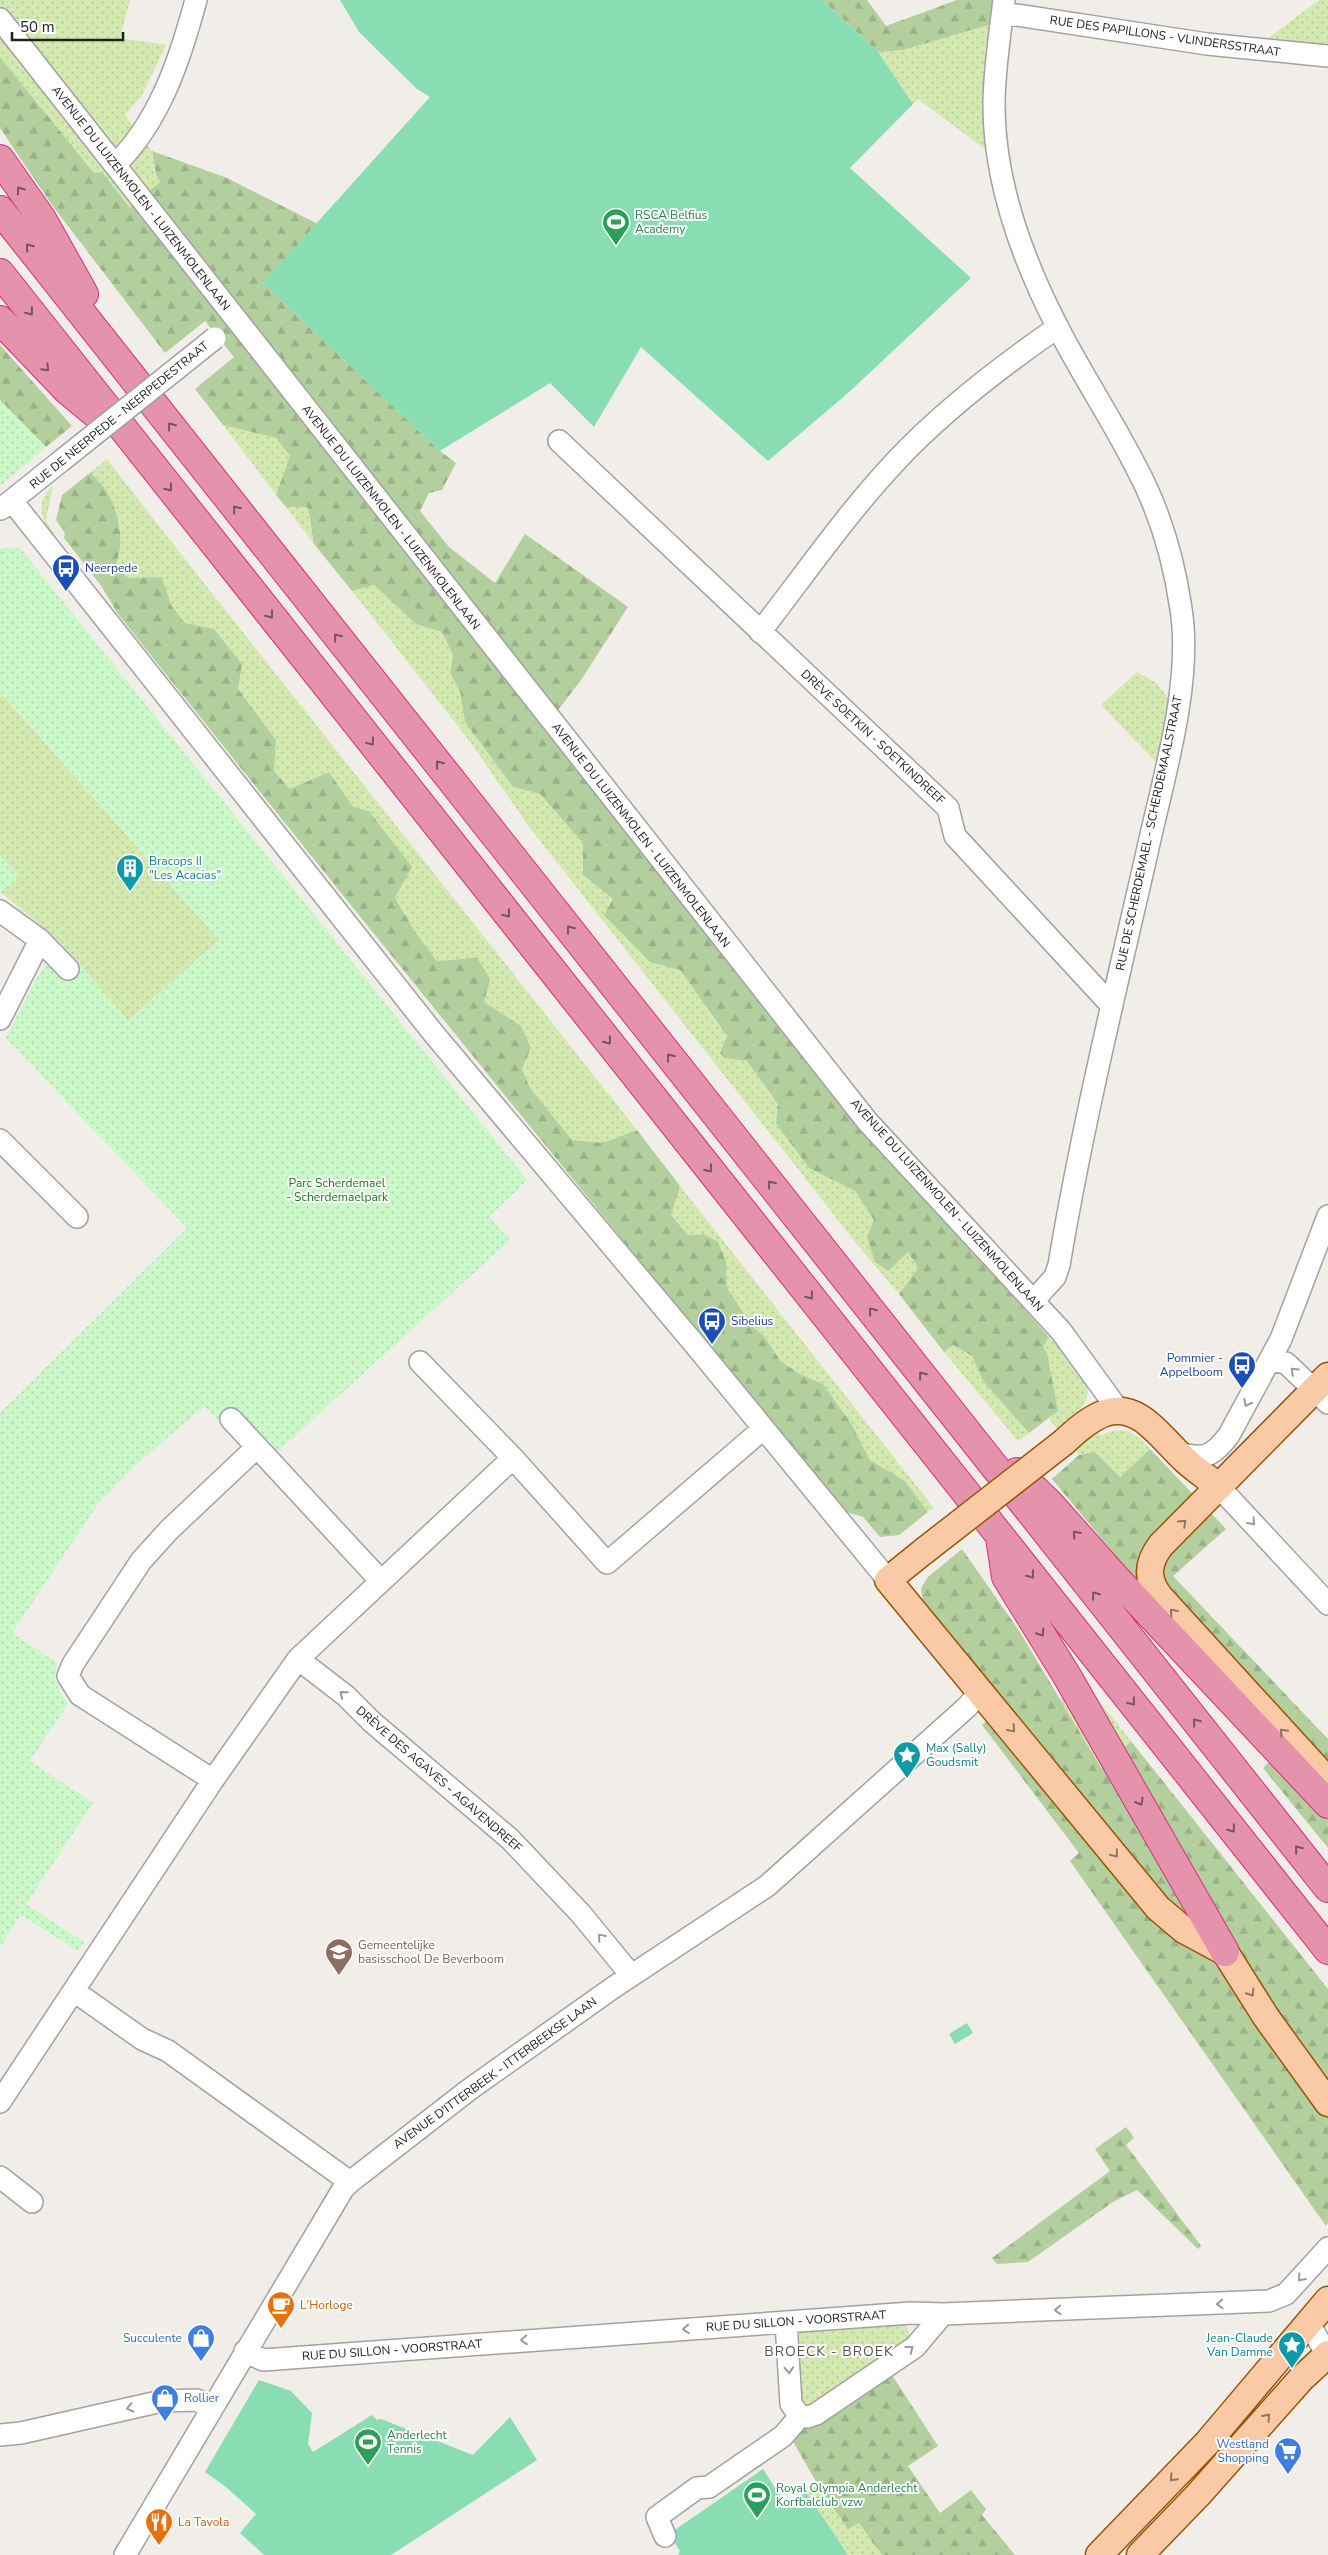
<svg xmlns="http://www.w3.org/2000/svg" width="1328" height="2555" font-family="'Nunito Sans',sans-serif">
	<defs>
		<pattern id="grass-dots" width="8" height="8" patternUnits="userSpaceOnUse" patternTransform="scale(1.25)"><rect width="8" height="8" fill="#d3e9b0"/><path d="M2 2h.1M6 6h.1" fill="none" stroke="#b5c897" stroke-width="1.8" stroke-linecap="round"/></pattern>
		<pattern id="forest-firs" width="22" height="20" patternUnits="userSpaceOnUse" patternTransform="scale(1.25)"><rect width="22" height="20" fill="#b3cf9e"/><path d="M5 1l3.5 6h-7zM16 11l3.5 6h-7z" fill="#9ab188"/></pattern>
		<pattern id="park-dots" width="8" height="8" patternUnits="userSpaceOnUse" patternTransform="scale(1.25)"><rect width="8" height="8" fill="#caf8c8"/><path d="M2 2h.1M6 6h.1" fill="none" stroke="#add4ac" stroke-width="1.8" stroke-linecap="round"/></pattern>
	</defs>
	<rect width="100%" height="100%" fill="#f1ede8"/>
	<!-- grass -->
	<path fill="url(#grass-dots)" d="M0 0H130L120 38 166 45 142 95 125 115 152 151 155 175 160 182 130 208 102 172 94 173 0 57Z
		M1319 0H1328V47L1263 42Z
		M992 24 989 152 918 99 913 104 878 52 903 50Z
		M223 425 276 438 290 456 276 495Z
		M107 459 162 530 637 1130 603 1144 572 1140 530 1088 522 1069 531 1048 521 1026 483 1002 437 961 416 933 395 898 404 883 329 772 290 789 274 771 276 740 238 689 242 664 214 629 185 623 171 605 161 577 127 578 116 563C125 543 119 513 108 494 104 486 96 479 91 472Z
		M53 485 46 521 54 533 53 537C40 520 36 501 53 485Z
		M286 507H308L314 544Z
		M374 585 416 624 442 632 453 655 450 673 460 691 465 722 513 787 540 794 583 843V875L613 899 650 962 680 970 727 1037 725 1058 747 1060 778 1104 809 1168 855 1191 874 1220 867 1237 908 1252 918 1268 899 1294 856 1243 530 828 468 739 352 591Z
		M1137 672 1156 683 1172 703 1160 755 1155 761 1101 705Z
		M3 695 219 940 128 1021 62 944 1 892 20 876 0 856V698Z
		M680 1186 934 1508 928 1512 905 1481 870 1460 852 1425 823 1384 802 1375 781 1362 764 1336 753 1327 727 1288 726 1262 704 1234 688 1235 671 1215Z
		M1049 1337C1068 1356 1104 1384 1079 1411L1101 1435C1124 1425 1133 1431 1150 1449L1120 1477 1095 1452 1079 1455 1049 1419 1058 1410 1043 1347Z
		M953 1345 972 1356 983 1381 1029 1433 1018 1441 944 1352Z
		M1085 1683 1131 1741 1101 1768 1060 1699Z
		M900 2321C907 2325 911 2331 908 2339L811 2406 805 2405 799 2398 796 2333 800 2330Z
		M818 2485 848 2528 859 2522 882 2555H848L806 2492Z"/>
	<!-- forest -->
	<path fill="url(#forest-firs)" d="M822 0H867L886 26 957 0H994L992 24 903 50 878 52Z
		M0 57 94 173 102 172 130 208 160 182 156 175 152 151 227 178 318 224 263 283 440 451 456 463 442 490 429 493 420 511 449 547 495 583 525 534 628 607 581 680 546 726 951 1227 1049 1337 1043 1347 1047 1353 1058 1411 1029 1433 983 1381 972 1356 953 1345 944 1352 899 1294 918 1268 908 1252 888 1271 875 1262 867 1237 874 1220 855 1191 809 1168 776 1123 778 1104 747 1061 725 1058 720 1053 727 1036 680 970 650 962 604 915 613 899 583 875V843L540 794 513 787 465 722 460 691 450 673 453 655 442 632 416 624 374 585 352 591 314 544 308 507H286L276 495 290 456 276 438 223 425 195 389 234 357 205 321 165 353 52 205 0 128Z
		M0 345 72 426 46 447 0 400Z
		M91 472C96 479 104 486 108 494 119 513 125 543 116 563L127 578 162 577 171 605 185 623 214 629 242 664 238 689 276 740 274 771 290 789 329 772 353 807 369 811 412 867 395 898 416 933 437 961 477 958 490 979 484 1002 521 1026 531 1048 522 1069 530 1088 572 1140 603 1143 637 1130 680 1186 671 1215 688 1235 704 1234 718 1242 726 1262 727 1288 753 1327 764 1336 781 1362 802 1375 823 1384 852 1425 870 1460 905 1481 928 1512 899 1535 880 1537 863 1517 846 1512C601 1215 358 916 118 614L102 587 64 538 65 533 56 520 62 495Z
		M1150 1449 1226 1529 1173 1576 1328 1739V1770L1139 1584 1052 1479 1079 1455 1095 1452 1120 1477Z
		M962 1549 1018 1629 1101 1768 1131 1741 1328 1989V2223L1326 2226 1070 1861 1079 1853 982 1725 1004 1704 923 1605 921 1588 928 1577Z
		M1270 1761 1328 1820V1848L1263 1768Z
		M1126 2127 1134 2138 1126 2145 1201 2246 1198 2249 1137 2190 1113 2202 1028 2262 997 2264 992 2258 1110 2171 1095 2149Z
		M890 2372 938 2446 908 2466 940 2513 971 2490 986 2509 982 2515 1015 2555H882L859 2523 848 2529 818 2485 791 2438Z"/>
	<!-- park -->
	<path fill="url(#park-dots)" d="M0 400 46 447 0 486Z
		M0 548H20L527 1180 489 1217 510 1240 275 1454 237 1412 222 1424 204 1406 135 1466 98 1504 12 1633 57 1663C54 1680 57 1691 68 1704L30 1761 93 1803 26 1904 84 1942 78 1951 21 1915 0 1947V1413L187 1228 6 1038 36 979 62 944 129 1021 219 940 4 695 0 698Z
		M0 856 20 876 1 892H0Z"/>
	<!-- pitch -->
	<path fill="#89ddb2" d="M340 0H822L878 52 913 104 850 168 971 278 848 393 768 461 641 347 594 427 550 383 440 451 263 283 430 97 417 89 359 32Z
		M967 2023 973 2033 955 2044 949 2034Z
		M259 2380 291 2391 312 2413 308 2444 313 2452 372 2415 377 2420 381 2419 473 2455 510 2417 537 2460 391 2555H264L240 2533 256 2514 226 2487 205 2472Z
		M763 2469 786 2505 806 2492 848 2555H678L680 2551 669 2534Z"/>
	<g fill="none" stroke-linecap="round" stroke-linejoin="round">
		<!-- minor casing -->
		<g stroke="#a2a2a2" stroke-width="24">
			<path id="minor" d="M1004 0C1000 35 994 70 994 105 994 181 1023 260 1057 326 1081 373 1111 418 1135 465 1159 509 1174 560 1181 609 1193 685 1162 782 1146 857 1115 992 1082 1128 1059 1265L1055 1277 1033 1301
				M1003 13 1207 44 1328 56
				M0 19 867 1121 1061 1331 1119 1411
				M115 165C160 121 180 59 196 0
				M559 441 948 808 955 836 1112 1006
				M12 501 434 1034 696 1346 888 1580
				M1 509 61 461
				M760 632C805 574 847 513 897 460 943 411 1003 365 1058 327
				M0 911 40 940 68 969
				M0 1019 40 940
				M0 1140 77 1217
				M1270 1360 1286 1363 1328 1403
				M420 1362 513 1458 607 1563 763 1429
				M231 1419 257 1447
				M1176 1452C1203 1460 1212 1458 1229 1435L1281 1339 1328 1216
				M1219 1487 1328 1604
				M298 1659 346 1696 372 1722 510 1839 581 1914 631 1975
				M213 1780 80 1695 68 1676 73 1664 141 1561 169 1530 257 1447 380 1580
				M74 1991 142 2039 168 2051 350 2182
				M0 2102 213 1780 298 1659 513 1458
				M0 2177 32 2202
				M786 2322 791 2404 800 2416 808 2417 816 2414 915 2347 943 2314
				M1309 2323 1328 2357
				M245 2351 263 2360 911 2313 943 2314 1269 2301 1286 2294 1328 2248
				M0 2435 21 2433 162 2401 197 2400 210 2408
				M665 2536 657 2517 697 2488 709 2487 783 2436 800 2416
				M125 2555 343 2189 350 2182 470 2089 614 1987 767 1886 967 1707 980 1692"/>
		</g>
		<!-- major casing -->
		<g stroke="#9a5504" stroke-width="29">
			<path id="major" d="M1328 1376 1161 1545C1148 1562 1145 1578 1160 1597L1328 1781
				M1064 1442C1076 1431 1089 1419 1105 1413 1140 1401 1163 1441 1186 1461 1196 1470 1208 1478 1219 1487
				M924 1551 888 1580 1158 1908 1184 1930 1225 1952 1266 2017 1328 2103
				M1099 2555 1207 2443 1328 2300
				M1140 2555 1198 2495 1301 2379 1328 2354"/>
		</g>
		<!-- highway casing -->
		<g stroke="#d72e7d" stroke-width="30">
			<path id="highway" d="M0 159 42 219 84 294
				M0 210 1328 1888
				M0 273 1328 1950
				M0 320 68 391 97 415
				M1017 1472 1050 1504 1113 1575 1328 1804
				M1000 1538 1006 1577 1067 1676 1225 1952"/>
		</g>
		<!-- minor -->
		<use href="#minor" stroke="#fff" stroke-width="21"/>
		<!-- major -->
		<use href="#major" stroke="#f9caa5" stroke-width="26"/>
		<!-- highway -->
		<use href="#highway" stroke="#e593ad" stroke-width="28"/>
		<!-- minor-bridge casing -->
		<g stroke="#a2a2a2" stroke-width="24" stroke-linecap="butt">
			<path id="minor-bridge" d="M61 461 215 338"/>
		</g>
		<!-- major-bridge casing -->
		<g stroke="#9a5504" stroke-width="29" stroke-linecap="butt">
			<path id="major-bridge" d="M924 1551 1064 1442"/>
		</g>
		<!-- minor-bridge -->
		<use href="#minor-bridge" stroke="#fff" stroke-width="21"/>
		<!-- major-bridge -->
		<use href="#major-bridge" stroke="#f9caa5" stroke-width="26"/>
	</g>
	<!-- one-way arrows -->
	<defs><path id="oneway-chevron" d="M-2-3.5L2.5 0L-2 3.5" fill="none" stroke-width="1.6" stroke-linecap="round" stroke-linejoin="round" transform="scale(1.25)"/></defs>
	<g stroke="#795460">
		<use href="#oneway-chevron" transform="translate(20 190) rotate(-125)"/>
		<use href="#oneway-chevron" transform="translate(29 247) rotate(-128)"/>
		<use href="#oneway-chevron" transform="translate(30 312) rotate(52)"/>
		<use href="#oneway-chevron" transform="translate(46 368) rotate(46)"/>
		<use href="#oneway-chevron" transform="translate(171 426) rotate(-128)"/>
		<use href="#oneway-chevron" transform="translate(169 488) rotate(52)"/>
		<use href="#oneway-chevron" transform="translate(236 509) rotate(-129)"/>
		<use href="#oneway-chevron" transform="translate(270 615) rotate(52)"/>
		<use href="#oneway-chevron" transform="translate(337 637) rotate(-129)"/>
		<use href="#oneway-chevron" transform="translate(371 742) rotate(52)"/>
		<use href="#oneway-chevron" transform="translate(439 764) rotate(-129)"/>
		<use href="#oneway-chevron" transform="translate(507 914) rotate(52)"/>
		<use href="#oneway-chevron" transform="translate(570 929) rotate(-128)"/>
		<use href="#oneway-chevron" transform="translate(608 1041) rotate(52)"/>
		<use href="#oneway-chevron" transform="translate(670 1057) rotate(-128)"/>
		<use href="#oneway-chevron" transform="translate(709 1169) rotate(52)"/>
		<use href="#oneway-chevron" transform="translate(771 1184) rotate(-128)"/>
		<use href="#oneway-chevron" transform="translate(810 1296) rotate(52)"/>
		<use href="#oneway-chevron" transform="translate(872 1311) rotate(-128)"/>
		<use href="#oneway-chevron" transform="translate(922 1375) rotate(-128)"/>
		<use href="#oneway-chevron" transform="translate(1076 1534) rotate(-131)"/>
		<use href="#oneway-chevron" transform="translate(1031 1575) rotate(52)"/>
		<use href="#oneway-chevron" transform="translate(1095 1595) rotate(-128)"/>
		<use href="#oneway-chevron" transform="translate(1041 1633) rotate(58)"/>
		<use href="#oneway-chevron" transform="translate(1132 1702) rotate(52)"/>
		<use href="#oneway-chevron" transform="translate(1196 1722) rotate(-129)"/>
		<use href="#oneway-chevron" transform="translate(1140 1802) rotate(60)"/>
		<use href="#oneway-chevron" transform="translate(1232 1829) rotate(52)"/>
		<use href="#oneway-chevron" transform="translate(1298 1849) rotate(-129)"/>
	</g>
	<g stroke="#9b9b9b">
		<use href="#oneway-chevron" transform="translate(1294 1371) rotate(-136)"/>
		<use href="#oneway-chevron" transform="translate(1247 1403) rotate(118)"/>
		<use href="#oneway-chevron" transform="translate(1252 1522) rotate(48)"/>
		<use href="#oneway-chevron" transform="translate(343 1694) rotate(-140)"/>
		<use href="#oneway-chevron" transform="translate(601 1937) rotate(-131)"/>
		<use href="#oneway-chevron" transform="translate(1301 2278) rotate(132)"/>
		<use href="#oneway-chevron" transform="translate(1220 2304) rotate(178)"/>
		<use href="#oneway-chevron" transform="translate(1058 2310) rotate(178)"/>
		<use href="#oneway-chevron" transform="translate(686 2329) rotate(176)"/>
		<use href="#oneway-chevron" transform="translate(524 2340) rotate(176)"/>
		<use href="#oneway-chevron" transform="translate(910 2349) rotate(-37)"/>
		<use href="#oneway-chevron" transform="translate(789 2370) rotate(86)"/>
		<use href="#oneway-chevron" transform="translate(130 2408) rotate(167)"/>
	</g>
	<g stroke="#8d7663">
		<use href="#oneway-chevron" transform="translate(1183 1523) rotate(-44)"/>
		<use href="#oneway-chevron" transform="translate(1173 1612) rotate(-131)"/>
		<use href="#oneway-chevron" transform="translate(1012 1729) rotate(49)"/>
		<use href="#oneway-chevron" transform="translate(1283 1732) rotate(-133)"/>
		<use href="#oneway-chevron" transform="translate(1115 1854) rotate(51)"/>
		<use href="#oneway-chevron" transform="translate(1251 1993) rotate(58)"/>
		<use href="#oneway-chevron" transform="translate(1267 2417) rotate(-48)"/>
		<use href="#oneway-chevron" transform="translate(1173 2478) rotate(133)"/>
	</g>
	<!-- icons -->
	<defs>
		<g id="stadium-pin" transform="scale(1.4375)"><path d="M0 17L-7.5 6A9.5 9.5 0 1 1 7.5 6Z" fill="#2e9e5b" stroke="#fff"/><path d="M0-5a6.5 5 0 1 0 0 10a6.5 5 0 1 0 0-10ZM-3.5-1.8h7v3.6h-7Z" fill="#fff"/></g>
		<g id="bus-pin" transform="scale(1.4375)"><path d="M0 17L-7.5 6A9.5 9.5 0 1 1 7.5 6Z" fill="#1a4fb4" stroke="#fff"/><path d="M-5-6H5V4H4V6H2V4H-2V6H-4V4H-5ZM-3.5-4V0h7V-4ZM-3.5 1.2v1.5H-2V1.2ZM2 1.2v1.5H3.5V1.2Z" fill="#fff"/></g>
		<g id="building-pin" transform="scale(1.4375)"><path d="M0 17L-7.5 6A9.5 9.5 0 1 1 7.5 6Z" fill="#0f9aa8" stroke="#fff"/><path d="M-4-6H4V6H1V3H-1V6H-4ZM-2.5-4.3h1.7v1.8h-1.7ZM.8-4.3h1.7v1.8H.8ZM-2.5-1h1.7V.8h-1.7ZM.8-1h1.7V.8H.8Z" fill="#fff"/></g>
		<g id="sight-pin" transform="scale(1.4375)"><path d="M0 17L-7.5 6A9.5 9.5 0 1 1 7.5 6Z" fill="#0f9aa8" stroke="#fff"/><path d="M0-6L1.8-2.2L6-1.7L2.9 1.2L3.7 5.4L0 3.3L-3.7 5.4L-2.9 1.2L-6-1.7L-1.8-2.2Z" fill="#fff"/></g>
		<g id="school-pin" transform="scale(1.4375)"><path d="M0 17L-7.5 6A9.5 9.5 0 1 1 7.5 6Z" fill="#8d6e63" stroke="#fff"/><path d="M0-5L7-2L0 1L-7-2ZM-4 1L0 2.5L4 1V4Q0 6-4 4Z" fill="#fff"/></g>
		<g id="cafe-pin" transform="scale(1.4375)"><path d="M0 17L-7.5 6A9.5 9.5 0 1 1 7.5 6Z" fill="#e8710a" stroke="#fff"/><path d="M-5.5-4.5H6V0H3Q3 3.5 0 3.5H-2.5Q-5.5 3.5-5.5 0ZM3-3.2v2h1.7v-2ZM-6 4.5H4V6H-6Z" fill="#fff"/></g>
		<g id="shop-pin" transform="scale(1.4375)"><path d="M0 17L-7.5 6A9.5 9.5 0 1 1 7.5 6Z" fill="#3f7fe0" stroke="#fff"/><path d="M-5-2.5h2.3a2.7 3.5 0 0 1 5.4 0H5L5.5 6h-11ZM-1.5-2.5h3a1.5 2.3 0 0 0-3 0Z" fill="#fff"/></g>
		<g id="supermarket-pin" transform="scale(1.4375)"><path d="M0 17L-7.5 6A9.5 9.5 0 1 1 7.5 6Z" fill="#3f7fe0" stroke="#fff"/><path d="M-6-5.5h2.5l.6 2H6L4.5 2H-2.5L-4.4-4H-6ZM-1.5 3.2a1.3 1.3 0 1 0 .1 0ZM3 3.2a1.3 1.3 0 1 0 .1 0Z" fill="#fff"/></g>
		<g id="restaurant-pin" transform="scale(1.4375)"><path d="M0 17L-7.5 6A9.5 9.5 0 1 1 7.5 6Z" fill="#e8710a" stroke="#fff"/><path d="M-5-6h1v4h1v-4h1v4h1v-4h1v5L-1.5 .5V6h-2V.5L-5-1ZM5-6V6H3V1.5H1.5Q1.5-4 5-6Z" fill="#fff"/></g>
	</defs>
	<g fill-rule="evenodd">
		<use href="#stadium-pin" x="616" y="222"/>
		<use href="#bus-pin" x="66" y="568"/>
		<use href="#building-pin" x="130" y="868"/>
		<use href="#bus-pin" x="712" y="1321"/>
		<use href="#bus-pin" x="1242" y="1365"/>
		<use href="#sight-pin" x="907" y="1755"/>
		<use href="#school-pin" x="339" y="1952"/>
		<use href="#cafe-pin" x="281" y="2305"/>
		<use href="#shop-pin" x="201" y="2338"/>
		<use href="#sight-pin" x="1292" y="2345"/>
		<use href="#shop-pin" x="165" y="2398"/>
		<use href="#stadium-pin" x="368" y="2442"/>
		<use href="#supermarket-pin" x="1288" y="2451"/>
		<use href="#stadium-pin" x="757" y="2495"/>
		<use href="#restaurant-pin" x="159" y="2522"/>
	</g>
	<g text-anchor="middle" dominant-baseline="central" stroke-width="4" stroke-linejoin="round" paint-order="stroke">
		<!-- street labels -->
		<g font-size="12" fill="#212121" stroke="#fff">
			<text transform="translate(1165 36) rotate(8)">RUE DES PAPILLONS - VLINDERSSTRAAT</text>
			<text transform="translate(141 198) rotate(52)">AVENUE DU LUIZENMOLEN - LUIZENMOLENLAAN</text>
			<text transform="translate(119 415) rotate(-39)">RUE DE NEERPEDE - NEERPEDESTRAAT</text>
			<text transform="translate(391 517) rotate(52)">AVENUE DU LUIZENMOLEN - LUIZENMOLENLAAN</text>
			<text transform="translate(873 737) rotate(43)">DRÈVE SOETKIN - SOETKINDREEF</text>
			<text transform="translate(1149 833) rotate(-78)">RUE DE SCHERDEMAEL - SCHERDEMAALSTRAAT</text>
			<text transform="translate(641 835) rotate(52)">AVENUE DU LUIZENMOLEN - LUIZENMOLENLAAN</text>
			<text transform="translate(947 1205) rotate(48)">AVENUE DU LUIZENMOLEN - LUIZENMOLENLAAN</text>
			<text transform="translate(439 1779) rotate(41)">DRÈVE DES AGAVES - AGAVENDREEF</text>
			<text transform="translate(495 2073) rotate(-36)">AVENUE D'ITTERBEEK - ITTERBEEKSE LAAN</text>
			<text transform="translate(796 2321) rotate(-4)">RUE DU SILLON - VOORSTRAAT</text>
			<text transform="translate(392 2350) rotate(-4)">RUE DU SILLON - VOORSTRAAT</text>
		</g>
		<!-- leisure labels -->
		<g font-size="12" fill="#27864d" stroke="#fff" text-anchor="start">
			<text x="635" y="215">RSCA Belfius<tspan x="635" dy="14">Academy</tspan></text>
			<text x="387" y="2435">Anderlecht<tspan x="387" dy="14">Tennis</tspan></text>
			<text x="776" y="2488">Royal Olympia Anderlecht<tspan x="776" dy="14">Korfbalclub vzw</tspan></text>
		</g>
		<!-- transit labels -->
		<g font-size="12" fill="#164399" stroke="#fff" text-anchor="start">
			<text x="85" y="568">Neerpede</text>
			<text x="731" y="1321">Sibelius</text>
			<text x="1223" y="1358" text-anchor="end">Pommier -<tspan x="1223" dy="14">Appelboom</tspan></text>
		</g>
		<!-- culture labels -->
		<g font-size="12" fill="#0d838f" stroke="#fff" text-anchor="start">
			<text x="149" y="861">Bracops II<tspan x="149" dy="14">"Les Acacias"</tspan></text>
			<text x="926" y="1748">Max (Sally)<tspan x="926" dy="14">Goudsmit</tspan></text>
			<text x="1273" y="2338" text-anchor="end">Jean-Claude<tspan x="1273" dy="14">Van Damme</tspan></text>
		</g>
		<!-- park labels -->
		<g font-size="12" fill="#147f0f" stroke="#fff">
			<text x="337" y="1183">Parc Scherdemael<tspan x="337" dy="14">- Scherdemaelpark</tspan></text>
		</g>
		<!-- education labels -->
		<g font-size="12" fill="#785e54" stroke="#fff" text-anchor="start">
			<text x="358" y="1945">Gemeentelijke<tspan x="358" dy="14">basisschool De Beverboom</tspan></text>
		</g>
		<!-- food labels -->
		<g font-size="12" fill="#c56008" stroke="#fff" text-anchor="start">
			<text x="300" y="2305">L'Horloge</text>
			<text x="178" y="2522">La Tavola</text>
		</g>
		<!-- shop labels -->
		<g font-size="12" fill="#366cbe" stroke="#fff" text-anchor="end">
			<text x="182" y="2338">Succulente</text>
			<text x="184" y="2398" text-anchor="start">Rollier</text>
			<text x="1269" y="2444">Westland<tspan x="1269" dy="14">Shopping</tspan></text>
		</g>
		<!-- neighbourhood labels -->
		<g font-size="14" letter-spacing="1" fill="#545454" stroke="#fff">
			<text x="829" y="2351">BROECK - BROEK</text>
		</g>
	</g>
	<!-- scale -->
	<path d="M12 32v8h111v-8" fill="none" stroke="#212121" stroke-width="2.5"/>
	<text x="20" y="32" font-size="15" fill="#212121" stroke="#ffffff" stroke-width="4" paint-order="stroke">50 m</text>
</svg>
